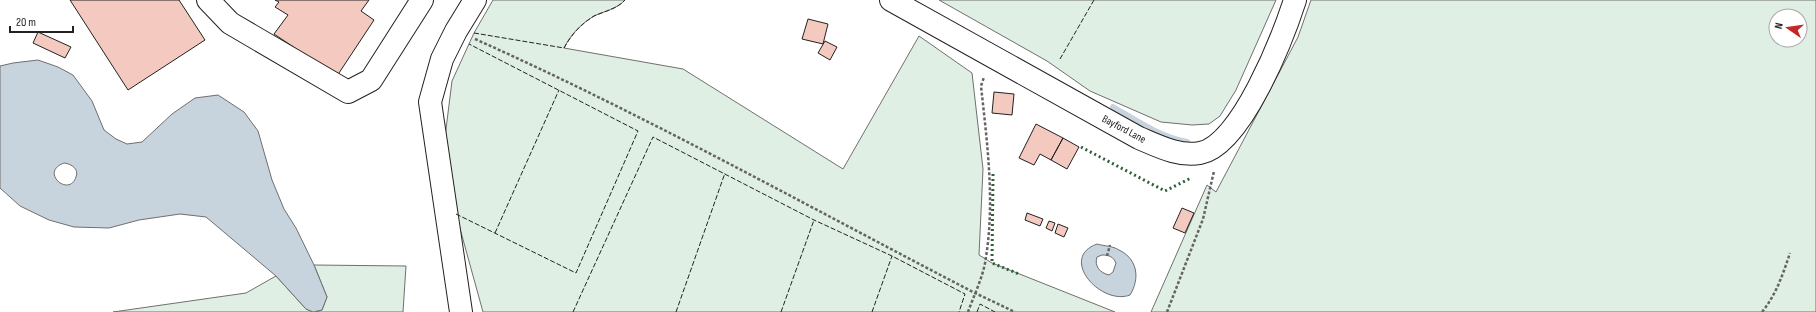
<svg xmlns="http://www.w3.org/2000/svg" width="1816" height="312" font-family="'Sofia Sans Condensed',sans-serif">
	<rect width="100%" height="100%" fill="#fff"/>
	<!-- green -->
	<path fill="#e0efe3" stroke="#6f6f6f" fill-rule="evenodd" d="M493 0H625C617 9 605 11 594 16 581 24 571 34 564 48L683 69 843 169 919 36 972 73 983 169 979 255 992 263 1115 312H483L456 214 445 137 452 81 474 33Z
		M939 0H1276L1236 90 1220 116 1209 124 1192 125 1161 122 1090 91 1047 61Z
		M1311 0H1816V312H1151L1207 185 1216 192 1298 37ZM1776 16H1800V40H1776Z
		M314 265 406 266 403 312H316L322 310 327 297Z
		M276 276 306 309 313 312H113L246 293Z"/>
	<!-- water -->
	<path fill="#c7d3dd" stroke="#6f6f6f" fill-rule="evenodd" d="M38 60 58 67 73 75 92 101 104 130 116 139 127 144 142 142 172 114 195 98 218 95 244 112 258 131 272 180 284 209 296 228 314 265 327 297 322 310 313 312 306 309 276 276 206 217 180 214 139 220 109 228 74 227 49 220 20 206 0 188V66L13 63ZM64 163C72 164 79 169 76 177 69 198 39 172 64 163Z
		M1097 244C1104 246 1113 246 1119 250 1138 259 1140 279 1130 295 1101 306 1058 258 1097 244ZM1102 255C1110 255 1113 257 1116 263L1113 272 1109 275C1100 273 1094 266 1097 257Z"/>
	<g fill="none" stroke-linecap="round" stroke-linejoin="round">
		<!-- stream -->
		<path stroke="#c7d3dd" stroke-width="6" d="M1113 107C1137 121 1160 137 1187 142"/>
	</g>
	<!-- building -->
	<path fill="#f3c9c0" stroke="#222" d="M70 0H179L205 40 128 90Z
		M275 0H369L361 11 374 20 337 76 274 34 288 15 275 7 279 2Z
		M808 19 828 24 823 44 802 39Z
		M38 32 71 47 65 58 33 43Z
		M825 41 837 47 830 60 818 53Z
		M994 92 1014 94 1012 115 992 113Z
		M1036 124 1063 138 1051 160 1040 154 1034 165 1019 158Z
		M1063 138 1079 147 1067 169 1051 160Z
		M1182 208 1194 213 1185 233 1173 228Z
		M1027 213 1043 219 1040 226 1025 220Z
		M1049 221 1055 223 1052 231 1046 228Z
		M1058 224 1068 228 1064 237 1055 233Z"/>
	<g fill="none" stroke-linecap="round" stroke-linejoin="round">
		<!-- minor casing -->
		<g stroke="#222" stroke-width="24">
			<path id="minor" d="M208 0 230 23 348 92 371 80 422 0
				M891 0 1139 138C1158 146 1179 157 1200 153 1241 146 1283 37 1295 0
				M461 312 430 102 442 59 456 31 475 0"/>
		</g>
		<!-- path -->
		<path stroke="#646464" stroke-width="2.5" stroke-dasharray="3 2" stroke-linecap="butt" d="M475 39C645 115 809 207 975 293L1015 312
			M1107 256 1110 245
			M968 312C974 295 984 275 986 257 995 200 987 142 981 86L984 77
			M1167 312 1203 219 1214 171
			M1762 312C1776 295 1783 274 1790 253"/>
		<!-- minor -->
		<use href="#minor" stroke="#fff" stroke-width="22"/>
		<!-- hedge -->
		<path stroke="#2f5e38" stroke-width="3" stroke-dasharray="2 3" stroke-linecap="butt" d="M1081 147 1165 191 1191 178
			M993 174 992 263 1019 274"/>
		<!-- fence -->
		<path stroke="#222" stroke-width="1" stroke-dasharray="5 2" stroke-linecap="butt" d="M474 33 564 48C571 35 581 24 594 16 605 11 617 9 625 0
			M1060 59 1094 0
			M456 214 576 273 638 131 469 44
			M495 233 559 90
			M573 312 653 137 814 220 892 256 965 294 959 312
			M676 312 725 173
			M781 312 814 220
			M872 312 892 256
			M977 312 980 304 995 312"/>
	</g>
	<g text-anchor="middle" dominant-baseline="central" stroke-width="3" stroke-linejoin="round" paint-order="stroke">
		<!-- street labels -->
		<g font-size="11" fill="#222" stroke="#fff">
			<text transform="translate(1124 129) rotate(28)">Bayford Lane</text>
		</g>
	</g>
	<!-- north arrow -->
	<g transform="translate(1788 28) rotate(283)"><circle r="19" fill="#ffffff" stroke="#a7a7a7"/>
	<path d="M0-3L7 15L0 10L-7 15Z" fill="#c62828"/>
	<text y="-6" font-size="11" font-weight="bold" text-anchor="middle" fill="#222222">N</text>
	</g>
	<!-- scale -->
	<path d="M10 26v6h63v-6" fill="none" stroke="#222222" stroke-width="2"/>
	<text x="16" y="26" font-size="12" fill="#222222" stroke="#ffffff" stroke-width="3" paint-order="stroke">20 m</text>
</svg>
